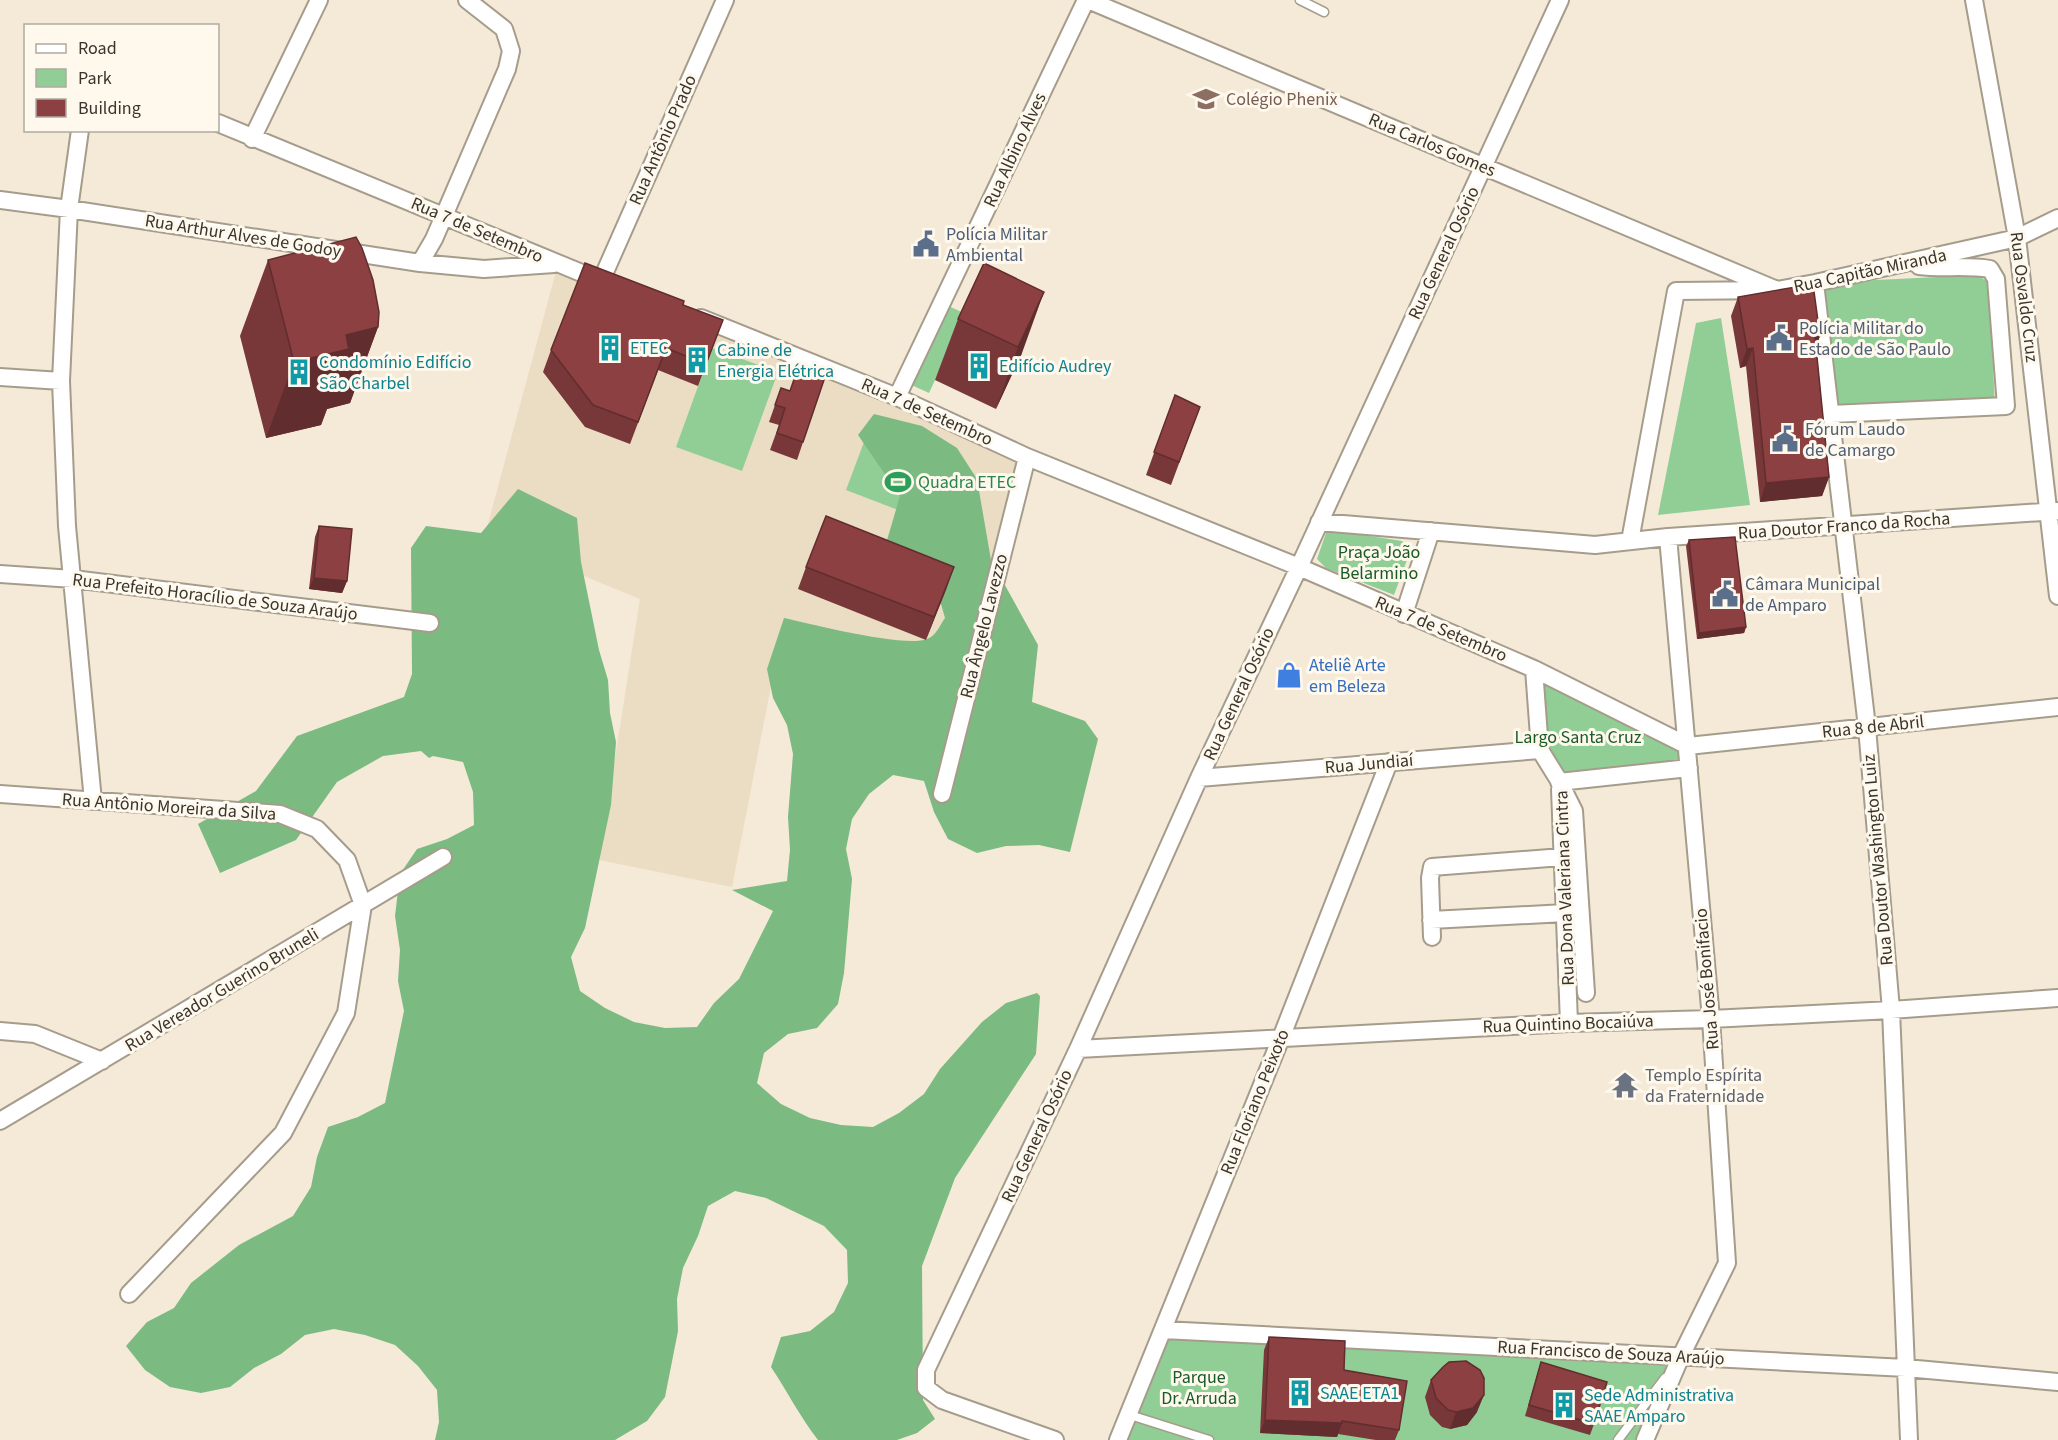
<svg xmlns="http://www.w3.org/2000/svg" width="2058" height="1440" font-family="'Source Sans 3',sans-serif">
	<rect width="100%" height="100%" fill="#f5ead8"/>
	<!-- built -->
	<path fill="#ebdcc4" d="M558 264 1027 457 967 696 784 619 732 887 599 860 640 599 485 535Z"/>
	<!-- green -->
	<path fill="#91ce96" d="M1978 275 1989 283 1995 407 1831 414 1815 283Z
		M944 304 966 314 929 393 907 383Z
		M1721 318 1750 505 1658 515 1696 323Z
		M712 348 778 372 742 471 676 447Z
		M864 442 932 523 846 490Z
		M1337 531 1402 541 1411 549 1394 595 1326 568 1317 559 1326 533Z
		M1542 673 1678 750 1679 762 1558 779 1540 750Z
		M1163 1332 1678 1357 1642 1440H1119Z"/>
	<!-- forest -->
	<path fill="#7bba81" d="M874 414 922 426 957 448 977 479 991 560 1038 645 1032 702 1085 721 1098 739 1070 852 1039 845 1006 846 977 853 948 839 934 812 924 781 893 775 869 794 852 819 846 849 852 879 844 973 838 1004 817 1028 788 1034 764 1053 757 1083 781 1104 810 1118 841 1125 873 1127 899 1113 924 1094 940 1069 982 1022 1006 1003 1037 993 1040 996 1036 1054 955 1178 922 1266 923 1400 935 1419 917 1433 897 1440H818C800 1417 787 1391 771 1367L781 1337 810 1331 834 1312 848 1283 847 1250 824 1226 766 1198 735 1191 708 1206 698 1236 683 1268 677 1299 678 1331 665 1397 647 1421 615 1440H435L439 1422 437 1390 418 1366 395 1345 365 1335 334 1329 305 1335 281 1354 254 1368 230 1387 201 1393 170 1387 145 1370 126 1346 147 1322 174 1308 191 1283 239 1245 293 1216 311 1187 317 1157 328 1127 358 1117 385 1103 404 1011 398 981 400 950 395 916 400 874 417 849 447 839 474 825 473 792 463 762 433 756 429 758 421 751 383 756 337 782 296 840 220 873 198 824 256 791 297 736 404 697 412 674 411 548 426 526 481 533 518 489 577 518 581 562 599 650 608 680 610 713 616 742 611 805 585 928 571 957 580 991 605 1008 634 1022 665 1028 697 1027 714 1003 739 979 773 911 732 890 787 881 790 850 788 817 793 754 787 725 773 698 767 669 784 618C811 624 905 648 927 639 936 636 940 625 945 618L941 604 893 582 880 564 900 496 858 435Z"/>
	<g fill="none" stroke-linecap="round" stroke-linejoin="round">
		<!-- lane casing -->
		<g stroke="#a69c8b" stroke-width="11">
			<path id="lane" d="M1300 0 1324 12
				M1130 1415 1209 1440
				M1618 1440 1665 1378"/>
		</g>
		<!-- street casing -->
		<g stroke="#a69c8b" stroke-width="20">
			<path id="street" d="M1088 0 1777 290
				M1974 0 2017 238 2058 596
				M218 123 601 281
				M80 130 69 209 61 381 67 526 93 801
				M252 139 319 0
				M0 200 69 209 420 263 484 269 554 264
				M420 263 434 239 507 69 511 51 504 29 467 0
				M601 281 725 0
				M1815 283 1867 727 1891 1010 1909 1440
				M701 318 897 397 1027 457 1299 567 1534 669 1688 746 2058 707
				M0 377 61 381
				M897 397 1086 0
				M1831 414 2006 406 1996 279 1990 269C1966 265 1943 269 1919 266
				M1319 522 1595 545 1668 537 2058 511
				M1630 541 1676 291 1777 290 1815 283 2017 238 2058 218
				M0 574 73 579 430 623
				M1404 614 1431 531
				M1534 669 1540 750 1558 779 1574 811 1586 993
				M1199 778 1540 750
				M1559 782 1689 768
				M1560 789 1569 1023
				M0 794 280 814 317 829 347 860 363 905 346 1013 283 1133 129 1294
				M942 794 1027 457
				M1431 920 1565 913
				M1432 937 1430 878 1432 867 1562 857
				M0 1031 35 1034 102 1061
				M1078 1049 1569 1023 1711 1019 1891 1010 2058 998
				M0 1121 443 857
				M1163 1330 1906 1368 2058 1382
				M1055 1440 942 1400 926 1388V1370L1078 1049 1199 778 1299 567 1560 0
				M1118 1440 1281 1038 1389 762
				M1645 1440 1681 1356 1727 1263 1711 1019 1668 537"/>
		</g>
		<!-- lane -->
		<use href="#lane" stroke="#fff" stroke-width="8"/>
		<!-- street -->
		<use href="#street" stroke="#fff" stroke-width="16"/>
	</g>
	<!-- wall -->
	<path fill="#783738" d="M268 260 378 327 350 403 327 409 321 425 266 438 240 336Z
		M984 263 1022 353 996 409 935 380 958 319Z
		M1738 297 1820 336 1816 346 1829 477 1822 496 1760 502 1746 366 1740 368 1731 316Z
		M683 305 723 320 698 386 658 370 630 444 585 427 543 372 551 350Z
		M825 377 797 460 770 450 779 425 769 422 781 388 790 391Z
		M1175 395 1200 407 1171 485 1146 475Z
		M319 526 347 581 342 593 309 589 315 537Z
		M1689 540 1746 627 1744 633 1697 639 1686 546Z
		M806 567H954L926 640 798 589Z
		M1269 1337 1344 1370 1399 1430 1395 1440H1376L1338 1434 1337 1437 1260 1433 1264 1350Z
		M1541 1362 1594 1424 1590 1435 1525 1416Z
		M1431 1380 1477 1412 1467 1425 1450 1429 1442 1427 1430 1415 1425 1397Z"/>
	<!-- shaded-wall -->
	<path fill="#622d2e" d="M1044 292 1022 353 996 409 1018 347Z
		M378 327 350 403 327 409 321 425 266 438 294 362 346 335Z
		M1820 336 1813 355 1815 337Z
		M1753 348 1746 366 1740 368 1747 349Z
		M1829 477 1822 496 1760 502 1766 483Z
		M954 567 946 590 926 640 934 617Z
		M314 578 347 581 342 593 309 589Z
		M1746 627 1744 633 1697 639 1699 633Z
		M1484 1395 1477 1412 1467 1425 1450 1429 1456 1412Z
		M1265 1420 1342 1423 1337 1437 1260 1433Z"/>
	<!-- building -->
	<path fill="#8c4041" stroke="#622d2e" stroke-width="1.5" d="M356 237 362 248 373 280 379 312 378 327 346 335 349 349 294 362 268 260Z
		M585 263 684 301 683 305 723 320 706 364 666 348 638 422 593 405 551 350Z
		M984 263 1044 292 1018 347 958 319Z
		M1813 284 1820 336 1815 337 1829 477 1766 483 1753 348 1747 349 1738 297Z
		M798 368 825 377 803 442 777 433 785 408 775 405 781 388 790 391Z
		M1175 395 1200 407 1179 462 1154 452Z
		M826 516 954 567 934 617 806 567Z
		M319 526 352 529 347 581 314 578Z
		M1735 537 1746 627 1699 633 1689 540Z
		M1269 1337 1345 1341 1344 1370 1407 1381 1399 1430 1342 1421V1423L1265 1420Z
		M1466 1361 1480 1370 1484 1378V1395L1473 1408 1456 1412 1448 1410 1436 1398 1431 1380 1443 1367 1449 1362Z
		M1541 1362 1607 1382 1594 1424 1529 1405Z"/>
	<!-- icons -->
	<defs>
		<g id="school-bare" transform="scale(2.07)"><path d="M0-5L7-2L0 1L-7-2ZM-4 1L0 2.5L4 1V4Q0 6-4 4Z" fill="#8d6e63" stroke="#fef8ed" stroke-width="2.5" paint-order="stroke"/></g>
		<g id="civic-bare" transform="scale(2.07)"><path d="M-.6-6.5H3V-4.5H.6V-3L4-1V1h2V6H-6V1h2V-1L-.6-3ZM-1.2 2.5V6h2.4V2.5Z" fill="#5c6f8a" stroke="#fef8ed" stroke-width="2.5" paint-order="stroke"/></g>
		<g id="building-bare" transform="scale(2.07)"><path d="M-4-6H4V6H1V3H-1V6H-4ZM-2.5-4.3h1.7v1.8h-1.7ZM.8-4.3h1.7v1.8H.8ZM-2.5-1h1.7V.8h-1.7ZM.8-1h1.7V.8H.8Z" fill="#0f9aa8" stroke="#fef8ed" stroke-width="2.5" paint-order="stroke"/></g>
		<g id="stadium-bare" transform="scale(2.07)"><path d="M0-5a6.5 5 0 1 0 0 10a6.5 5 0 1 0 0-10ZM-3.5-1.8h7v3.6h-7Z" fill="#2e9e5b" stroke="#fef8ed" stroke-width="2.5" paint-order="stroke"/></g>
		<g id="shop-bare" transform="scale(2.07)"><path d="M-5-2.5h2.3a2.7 3.5 0 0 1 5.4 0H5L5.5 6h-11ZM-1.5-2.5h3a1.5 2.3 0 0 0-3 0Z" fill="#3f7fe0" stroke="#fef8ed" stroke-width="2.5" paint-order="stroke"/></g>
		<g id="temple-bare" transform="scale(2.07)"><path d="M0-6L5-2H3V0L6.5 2.5H4V6H1.5V3h-3V6H-4V2.5H-6.5L-3 0V-2H-5Z" fill="#6b7280" stroke="#fef8ed" stroke-width="2.5" paint-order="stroke"/></g>
	</defs>
	<g fill-rule="evenodd">
		<use href="#school-bare" x="1206" y="99"/>
		<use href="#civic-bare" x="926" y="244"/>
		<use href="#civic-bare" x="1779" y="338"/>
		<use href="#building-bare" x="610" y="348"/>
		<use href="#building-bare" x="697" y="360"/>
		<use href="#building-bare" x="979" y="366"/>
		<use href="#building-bare" x="299" y="372"/>
		<use href="#civic-bare" x="1785" y="439"/>
		<use href="#stadium-bare" x="898" y="482"/>
		<use href="#civic-bare" x="1725" y="594"/>
		<use href="#shop-bare" x="1289" y="675"/>
		<use href="#temple-bare" x="1625" y="1085"/>
		<use href="#building-bare" x="1300" y="1393"/>
		<use href="#building-bare" x="1564" y="1405"/>
	</g>
	<g text-anchor="middle" dominant-baseline="central" stroke-width="6" stroke-linejoin="round" paint-order="stroke">
		<!-- education labels -->
		<g font-size="18" fill="#785e54" stroke="#fef8ed" text-anchor="start">
			<text x="1226" y="99">Colégio Phenix</text>
		</g>
		<!-- street labels -->
		<g font-size="18" fill="#39352e" stroke="#fef8ed">
			<text transform="translate(663 140) rotate(-66)">Rua Antônio Prado</text>
			<text transform="translate(1432 145) rotate(23)">Rua Carlos Gomes</text>
			<text transform="translate(1015 150) rotate(-65)">Rua Albino Alves</text>
			<text transform="translate(477 230) rotate(23)">Rua 7 de Setembro</text>
			<text transform="translate(243 236) rotate(9)">Rua Arthur Alves de Godoy</text>
			<text transform="translate(1444 253) rotate(-65)">Rua General Osório</text>
			<text transform="translate(1870 271) rotate(-12)">Rua Capitão Miranda</text>
			<text transform="translate(2024 297) rotate(83)">Rua Osvaldo Cruz</text>
			<text transform="translate(927 412) rotate(24)">Rua 7 de Setembro</text>
			<text transform="translate(1844 526) rotate(-4)">Rua Doutor Franco da Rocha</text>
			<text transform="translate(215 597) rotate(7)">Rua Prefeito Horacílio de Souza Araújo</text>
			<text transform="translate(984 626) rotate(-76)">Rua Ângelo Lavezzo</text>
			<text transform="translate(1441 629) rotate(23)">Rua 7 de Setembro</text>
			<text transform="translate(1239 694) rotate(-65)">Rua General Osório</text>
			<text transform="translate(1873 727) rotate(-6)">Rua 8 de Abril</text>
			<text transform="translate(1369 764) rotate(-5)">Rua Jundiaí</text>
			<text transform="translate(169 807) rotate(4)">Rua Antônio Moreira da Silva</text>
			<text transform="translate(1878 860) rotate(-95)">Rua Doutor Washington Luiz</text>
			<text transform="translate(1565 888) rotate(-92)">Rua Dona Valeriana Cintra</text>
			<text transform="translate(1707 979) rotate(-95)">Rua José Bonifacio</text>
			<text transform="translate(222 990) rotate(-31)">Rua Vereador Guerino Bruneli</text>
			<text transform="translate(1568 1024) rotate(-2)">Rua Quintino Bocaiúva</text>
			<text transform="translate(1255 1102) rotate(-68)">Rua Floriano Peixoto</text>
			<text transform="translate(1037 1136) rotate(-65)">Rua General Osório</text>
			<text transform="translate(1611 1353) rotate(3)">Rua Francisco de Souza Araújo</text>
		</g>
		<!-- service labels -->
		<g font-size="18" fill="#4e5e75" stroke="#fef8ed" text-anchor="start">
			<text x="946" y="234">Polícia Militar<tspan x="946" dy="21">Ambiental</tspan></text>
			<text x="1799" y="328">Polícia Militar do<tspan x="1799" dy="21">Estado de São Paulo</tspan></text>
			<text x="1805" y="429">Fórum Laudo<tspan x="1805" dy="21">de Camargo</tspan></text>
			<text x="1745" y="584">Câmara Municipal<tspan x="1745" dy="21">de Amparo</tspan></text>
		</g>
		<!-- culture labels -->
		<g font-size="18" fill="#0d838f" stroke="#fef8ed" text-anchor="start">
			<text x="630" y="348">ETEC</text>
			<text x="717" y="350">Cabine de<tspan x="717" dy="21">Energia Elétrica</tspan></text>
			<text x="319" y="362">Condomínio Edifício<tspan x="319" dy="21">São Charbel</tspan></text>
			<text x="999" y="366">Edifício Audrey</text>
			<text x="1320" y="1393">SAAE ETA1</text>
			<text x="1584" y="1395">Sede Administrativa<tspan x="1584" dy="21">SAAE Amparo</tspan></text>
		</g>
		<!-- leisure labels -->
		<g font-size="18" fill="#27864d" stroke="#fef8ed" text-anchor="start">
			<text x="918" y="482">Quadra ETEC</text>
		</g>
		<!-- park labels -->
		<g font-size="18" fill="#175a25" stroke="#fef8ed">
			<text x="1379" y="552">Praça João<tspan x="1379" dy="21">Belarmino</tspan></text>
			<text x="1578" y="737">Largo Santa Cruz</text>
			<text x="1199" y="1377">Parque<tspan x="1199" dy="21">Dr. Arruda</tspan></text>
		</g>
		<!-- shop labels -->
		<g font-size="18" fill="#366cbe" stroke="#fef8ed" text-anchor="start">
			<text x="1309" y="665">Ateliê Arte<tspan x="1309" dy="21">em Beleza</tspan></text>
		</g>
		<!-- worship labels -->
		<g font-size="18" fill="#5b616d" stroke="#fef8ed" text-anchor="start">
			<text x="1645" y="1075">Templo Espírita<tspan x="1645" dy="21">da Fraternidade</tspan></text>
		</g>
	</g>
	<!-- legend -->
	<rect x="24" y="24" width="195" height="108" fill="#fef8ed" stroke="#afaaa1" stroke-width="1.5"/>
	<rect x="36" y="44" width="30" height="9" fill="#ffffff" stroke="#afaaa1" stroke-width="1.5"/>
	<text x="78" y="54" font-size="18" fill="#39352e">Road</text>
	<rect x="36" y="69" width="30" height="18" fill="#91ce96" stroke="#afaaa1" stroke-width="1.5"/>
	<text x="78" y="84" font-size="18" fill="#39352e">Park</text>
	<rect x="36" y="99" width="30" height="18" fill="#8c4041" stroke="#afaaa1" stroke-width="1.5"/>
	<text x="78" y="114" font-size="18" fill="#39352e">Building</text>
</svg>
